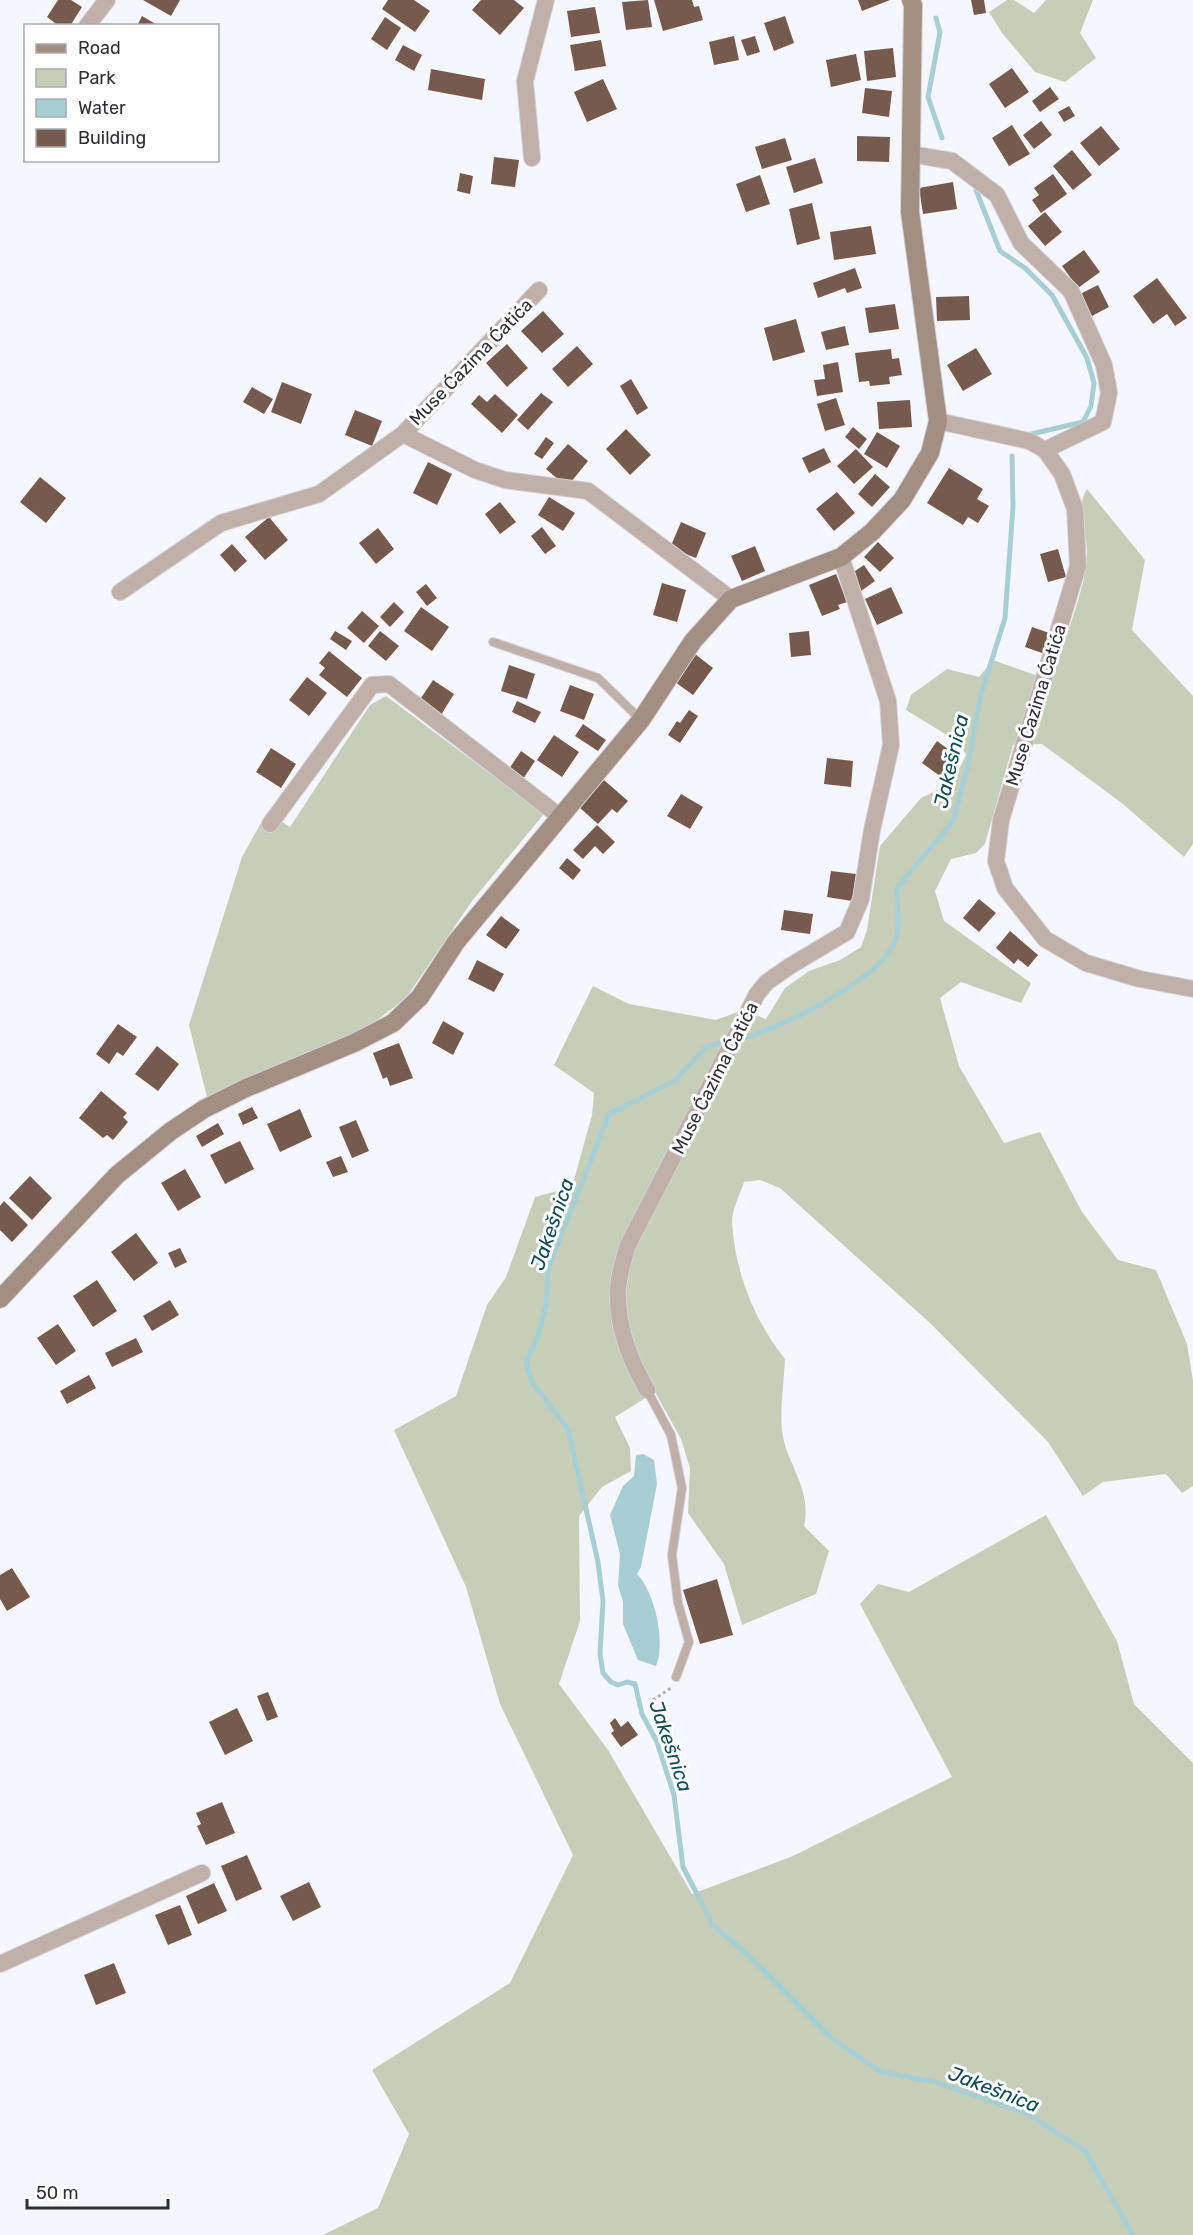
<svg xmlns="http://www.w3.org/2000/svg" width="1193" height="2235" font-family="Rubik,sans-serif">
	<rect width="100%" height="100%" fill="#f6f7fe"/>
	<!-- green -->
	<path fill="#c6cdb9" d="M1007 0H1014L1034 13 1046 0H1093L1080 33 1096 58 1065 82 1035 72 1002 33 989 12Z
		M1087 489 1145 560 1132 630 1193 696V844L1184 857 1123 804 1042 744 1013 745 985 844 976 853 951 859 935 891 944 921 1031 983 1021 1003 961 982 940 998 959 1066 1004 1143 1040 1132 1082 1212 1118 1260 1156 1270 1187 1344 1193 1381V1486L1182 1493 1166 1474 1103 1482 1083 1496 1048 1442 930 1323 780 1188 760 1180 744 1182C740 1194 732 1210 732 1222 735 1272 754 1320 785 1359 784 1380 779 1419 783 1437 789 1467 812 1491 804 1526L829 1551 816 1594 742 1625 724 1564 688 1513 690 1468 681 1439 655 1392 615 1417 630 1448 631 1471 602 1487 579 1516 580 1621 559 1684 608 1750 692 1894 793 1856 952 1777 860 1604 878 1584 909 1592 1046 1515 1117 1641 1134 1704 1193 1763V2235H323L378 2208 409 2134 372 2070 510 1983 573 1855 500 1704 466 1587 394 1430 456 1396 487 1305 506 1277 535 1197 572 1187 592 1115 594 1093 554 1065 593 986 629 1004 716 1020 743 1010 766 1019 785 988 809 971 840 960 861 947 867 930 880 846 921 798 953 782 966 755 960 743 906 710 911 695 947 669 979 677 993 660 1035 675 1054 671C1064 640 1086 588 1087 556 1088 533 1074 509 1087 489Z
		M386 696 544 814 472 901 406 998 359 1034 207 1097 189 1025 242 857 267 812 290 827 370 705Z"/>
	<!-- water -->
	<path fill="#a7cfd3" d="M643 1454 654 1460 657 1484 641 1567 637 1574C655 1592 666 1643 656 1666L638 1660 623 1624V1602L618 1585 620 1554 610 1515 623 1486 634 1476 636 1455Z"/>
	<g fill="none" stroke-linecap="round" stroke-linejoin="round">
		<!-- stream -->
		<path stroke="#a7cfd3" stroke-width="5" d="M936 18 940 32 928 97 942 138
			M976 190 1000 251 1025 268 1052 295 1087 358 1094 383 1091 406 1083 422 1027 435
			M741 1039C781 1028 882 979 896 939 901 925 897 903 897 888L953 821 968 765 981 694 1005 618 1013 507 1012 456
			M722 1043 707 1046 674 1081 609 1114 548 1269 546 1306 538 1336 526 1362 532 1382 568 1429 598 1562 603 1601 600 1654 603 1673 611 1682 618 1685 627 1682 635 1684 642 1714 657 1742 674 1795 683 1867 713 1925 748 1955 830 2037 881 2072 935 2082 1028 2114 1085 2151 1133 2235"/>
	</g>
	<!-- building -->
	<path fill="#765a4d" d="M58 0H71L82 7 70 26H59L47 17Z
		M143 0H180L171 16Z
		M388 0H414L430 11 415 32 382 9Z
		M481 0H514L524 8 500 35 472 10Z
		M648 0 652 27 626 30 622 2Z
		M654 0H692L694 7 699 6 703 20 663 31Z
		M858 0H890L862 11Z
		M971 0H984L986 13 974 15Z
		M595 7 600 33 571 37 567 11Z
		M142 16 159 26H137Z
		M785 16 794 43 774 51 764 23Z
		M385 17 401 28 387 50 371 39Z
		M734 36 739 60 714 65 709 42Z
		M755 36 760 52 747 56 741 40Z
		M601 40 606 66 575 71 570 45Z
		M403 45 422 55 414 71 395 60Z
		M893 48 896 77 867 81 864 51Z
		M856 54 861 80 831 87 826 60Z
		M1012 68 1029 92 1005 108 989 84Z
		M431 69 485 79 482 100 428 90Z
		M603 79 617 109 587 122 574 92Z
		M1050 87 1059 99 1040 112 1032 101Z
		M865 88 892 91 889 117 862 113Z
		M1069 106 1075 116 1064 122 1058 112Z
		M1041 121 1052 135 1034 149 1023 135Z
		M1012 125 1030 154 1009 166 992 138Z
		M1101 126 1120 149 1099 166 1080 143Z
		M857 136 890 137 889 162 857 161Z
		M785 138 792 160 762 169 755 147Z
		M1072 150 1092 175 1073 190 1053 166Z
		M494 157 519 160 515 187 491 184Z
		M815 158 823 183 794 193 786 167Z
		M460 173 473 176 470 194 457 191Z
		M1053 174 1067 194 1041 213 1032 200 1039 195 1034 188Z
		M760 175 770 204 746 212 736 184Z
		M953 182 957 209 923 214 919 188Z
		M812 203 820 239 797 245 789 209Z
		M1045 212 1062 232 1045 246 1028 226Z
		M871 226 876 254 834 260 830 232Z
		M1084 250 1100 272 1078 288 1062 266Z
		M855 268 862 288 847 293 845 288 818 298 813 283Z
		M1157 278 1187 318 1175 326 1167 314 1153 324 1133 296Z
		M1098 285 1109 307 1090 317 1078 295Z
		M969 296 970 320 937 321 936 297Z
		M895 304 899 329 869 333 865 308Z
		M543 311 564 334 542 353 521 331Z
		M796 319 805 352 773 361 764 328Z
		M845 326 849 345 826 350 821 332Z
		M507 344 528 368 507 387 486 363Z
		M577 346 593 364 568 387 552 369Z
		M976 348 992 374 963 391 947 365Z
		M891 349 892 359 899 358 902 375 889 377 890 384 870 386 869 381 859 382 855 353Z
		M838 362 843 392 817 396 814 380 825 379 823 365Z
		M631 379 648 408 637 415 620 386Z
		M282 382 312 394 301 424 271 412Z
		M252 387 273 399 264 414 243 402Z
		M541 393 553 402 528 430 517 420Z
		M495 394 518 415 502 433 471 404 479 395 487 402Z
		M836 398 845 425 825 431 817 404Z
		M910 400 912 427 879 429 877 402Z
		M355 410 382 421 372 446 345 435Z
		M853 427 867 439 859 449 845 437Z
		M626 429 651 455 630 475 606 449Z
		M877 432 900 446 887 468 864 454Z
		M546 437 554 443 542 459 534 454Z
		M568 444 588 461 567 487 546 469Z
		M824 448 831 462 809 473 802 458Z
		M856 449 873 467 854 484 837 466Z
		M428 462 452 474 437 505 413 493Z
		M949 468 983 489 977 499 989 506 978 523 968 517 963 525 927 503Z
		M875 474 890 487 872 507 858 494Z
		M40 477 66 498 46 523 20 502Z
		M837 492 855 513 834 531 816 509Z
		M549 497 575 513 563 531 538 515Z
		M500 502 516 522 500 534 485 514Z
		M269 517 288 540 265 560 245 537Z
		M681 522 706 533 696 558 670 548Z
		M542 527 556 546 545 554 531 536Z
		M378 528 394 549 376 564 359 543Z
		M878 542 894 558 880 572 864 557Z
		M232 544 247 561 235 572 220 555Z
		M755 546 765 571 742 581 731 556Z
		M1058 549 1066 577 1048 582 1040 554Z
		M864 565 875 581 861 591 849 575Z
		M836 574 847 602 838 605 840 609 822 616 809 585Z
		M662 583 686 590 677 622 653 615Z
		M426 584 437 598 427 606 416 592Z
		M891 587 903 613 877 625 865 599Z
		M394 602 404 612 390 627 380 617Z
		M421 607 449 627 432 651 404 631Z
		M362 611 379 626 364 643 347 628Z
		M1032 627 1052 634 1045 654 1025 647Z
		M335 631 352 641 346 650 330 639Z
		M380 631 399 646 386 661 368 646Z
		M809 631 811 655 791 657 789 633Z
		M329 651 362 678 347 697 319 675 325 668 319 663Z
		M695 654 713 668 693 695 675 682Z
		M509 665 535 674 527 699 501 691Z
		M307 677 327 693 309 716 289 700Z
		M433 680 454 694 441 715 419 701Z
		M570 685 594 694 584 720 560 711Z
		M517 701 541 712 535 723 512 712Z
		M689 710 698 716 680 743 668 735 677 721 680 723Z
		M583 724 606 740 598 751 575 736Z
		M554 735 579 752 562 777 537 760Z
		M937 741 960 758 944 779 922 763Z
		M271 748 296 764 281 788 256 772Z
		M521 751 535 761 523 779 509 769Z
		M827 758 853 761 851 787 824 784Z
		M604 780 628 801 617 813 612 809 598 824 579 807Z
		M681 794 703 807 690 829 667 816Z
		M597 825 615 842 603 854 595 846 583 859 573 850Z
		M567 858 581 870 573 880 559 868Z
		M831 871 856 874 852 901 827 897Z
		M979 899 996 913 979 932 963 918Z
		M784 910 813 914 810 934 781 930Z
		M501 916 520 930 506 949 486 935Z
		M1010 931 1038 955 1028 967 1018 959 1014 964 996 948Z
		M477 960 504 974 494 992 468 979Z
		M443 1021 464 1033 453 1055 432 1043Z
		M118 1024 137 1037 123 1056 117 1052 109 1064 96 1054Z
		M399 1043 413 1078 390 1086 387 1077 383 1079 373 1053Z
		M157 1046 179 1064 158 1091 135 1074Z
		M101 1091 127 1113 123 1117 128 1122 113 1140 107 1135 103 1138 79 1118Z
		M252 1107 258 1118 243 1125 238 1114Z
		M300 1109 312 1137 280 1152 267 1124Z
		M356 1120 369 1151 352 1158 339 1127Z
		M218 1123 224 1134 202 1147 196 1136Z
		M240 1141 254 1169 225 1184 210 1155Z
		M341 1156 348 1172 333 1177 326 1162Z
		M185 1169 201 1197 178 1211 161 1183Z
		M30 1176 52 1198 32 1220 9 1198Z
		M4 1201 28 1225 12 1242 0 1230V1206Z
		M136 1233 158 1263 134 1281 111 1252Z
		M180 1248 187 1262 175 1268 168 1253Z
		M97 1280 117 1311 93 1327 73 1296Z
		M170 1300 179 1315 152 1331 143 1316Z
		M58 1324 76 1351 56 1365 37 1338Z
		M136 1338 143 1352 112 1367 105 1353Z
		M89 1375 96 1388 67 1404 60 1391Z
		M12 1568 30 1597 7 1611 0 1599V1575Z
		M717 1579 733 1635 700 1644 683 1590Z
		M268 1692 278 1717 267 1721 257 1696Z
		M237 1708 253 1741 225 1755 209 1722Z
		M615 1718 621 1727 628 1721 638 1735 621 1747 611 1733 614 1731 610 1723Z
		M222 1802 235 1833 206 1845 197 1826 201 1824 196 1813Z
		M247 1855 262 1889 236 1901 221 1866Z
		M309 1882 321 1907 293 1921 280 1896Z
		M214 1883 227 1911 198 1924 186 1896Z
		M180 1905 192 1935 168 1945 155 1915Z
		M114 1963 126 1993 96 2005 84 1975Z"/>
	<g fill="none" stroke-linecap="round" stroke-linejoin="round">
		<!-- lane casing -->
		<g stroke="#d2d3d9" stroke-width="10">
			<path id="lane" d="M493 642 598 678 641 720
				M647 1390 671 1435 682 1488 672 1555 678 1603 689 1642 676 1677"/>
		</g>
		<!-- street casing -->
		<g stroke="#d2d3d9" stroke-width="18">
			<path id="street" d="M87 26 107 0
				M910 154 952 161 997 195 1021 243 1071 291 1104 365 1109 393 1103 422 1045 450
				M532 158 525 81 546 0
				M938 421 1029 441 1045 450 1062 474 1075 509 1078 566 1001 820 996 861 1005 888 1045 939 1086 963 1140 979 1193 989
				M403 434 475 470 505 480 588 491 731 599
				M120 592 221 523 319 494 403 434 539 290
				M270 824 372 685 389 684 559 816
				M647 1390C629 1359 616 1324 618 1288 619 1274 624 1260 627 1247L757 994 767 982 790 966 847 932 861 899 872 830 891 745 888 701 841 557
				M0 1964 202 1873"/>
		</g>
		<!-- secondary casing -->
		<g stroke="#d2d3d9" stroke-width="20">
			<path id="secondary" d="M0 1299 117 1175 171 1131 204 1109 246 1088 354 1043 393 1023 420 997 456 942 641 720 693 641 731 599 841 557 872 532 902 500 930 453 938 421 910 212 913 5 911 0"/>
		</g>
		<!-- path -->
		<path stroke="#b2b3b8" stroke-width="3" stroke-dasharray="3 3" stroke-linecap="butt" d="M653 1700 671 1688"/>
		<!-- lane -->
		<use href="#lane" stroke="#bfb0aa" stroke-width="8"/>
		<!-- street -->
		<use href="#street" stroke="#bfb0aa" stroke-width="16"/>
		<!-- secondary -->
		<use href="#secondary" stroke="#a38e84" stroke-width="18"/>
	</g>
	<g text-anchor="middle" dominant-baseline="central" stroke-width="6" stroke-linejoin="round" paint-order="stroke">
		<!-- street labels -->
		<g font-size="18" fill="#2e2f32" stroke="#fff">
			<text transform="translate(471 362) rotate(-46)">Muse Ćazima Ćatića</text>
			<text transform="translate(1036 705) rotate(-73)">Muse Ćazima Ćatića</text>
			<text transform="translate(715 1078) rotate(-63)">Muse Ćazima Ćatića</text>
		</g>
		<!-- water labels -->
		<g font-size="20" font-style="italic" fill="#114b50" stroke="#fff">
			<text transform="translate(951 761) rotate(-77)">Jakešnica</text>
			<text transform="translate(552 1224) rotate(-71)">Jakešnica</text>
			<text transform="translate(671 1746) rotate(71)">Jakešnica</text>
			<text transform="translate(994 2089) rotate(21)">Jakešnica</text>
		</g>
	</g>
	<!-- legend -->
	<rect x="24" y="24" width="195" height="138" fill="#ffffff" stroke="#abacad" stroke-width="1.5"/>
	<rect x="36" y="44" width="30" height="9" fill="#a38e84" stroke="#abacad" stroke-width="1.5"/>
	<text x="78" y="54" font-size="18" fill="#2e2f32">Road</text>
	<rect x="36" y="69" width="30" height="18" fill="#c6cdb9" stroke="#abacad" stroke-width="1.5"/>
	<text x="78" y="84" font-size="18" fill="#2e2f32">Park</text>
	<rect x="36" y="99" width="30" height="18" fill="#a7cfd3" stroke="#abacad" stroke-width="1.5"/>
	<text x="78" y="114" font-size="18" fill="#2e2f32">Water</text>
	<rect x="36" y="129" width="30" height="18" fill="#765a4d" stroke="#abacad" stroke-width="1.5"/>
	<text x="78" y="144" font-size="18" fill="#2e2f32">Building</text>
	<!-- scale -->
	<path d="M27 2199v9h141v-9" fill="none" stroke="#2e2f32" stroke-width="3"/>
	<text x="36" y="2199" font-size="18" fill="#2e2f32" stroke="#ffffff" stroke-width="4.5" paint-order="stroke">50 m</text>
</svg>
